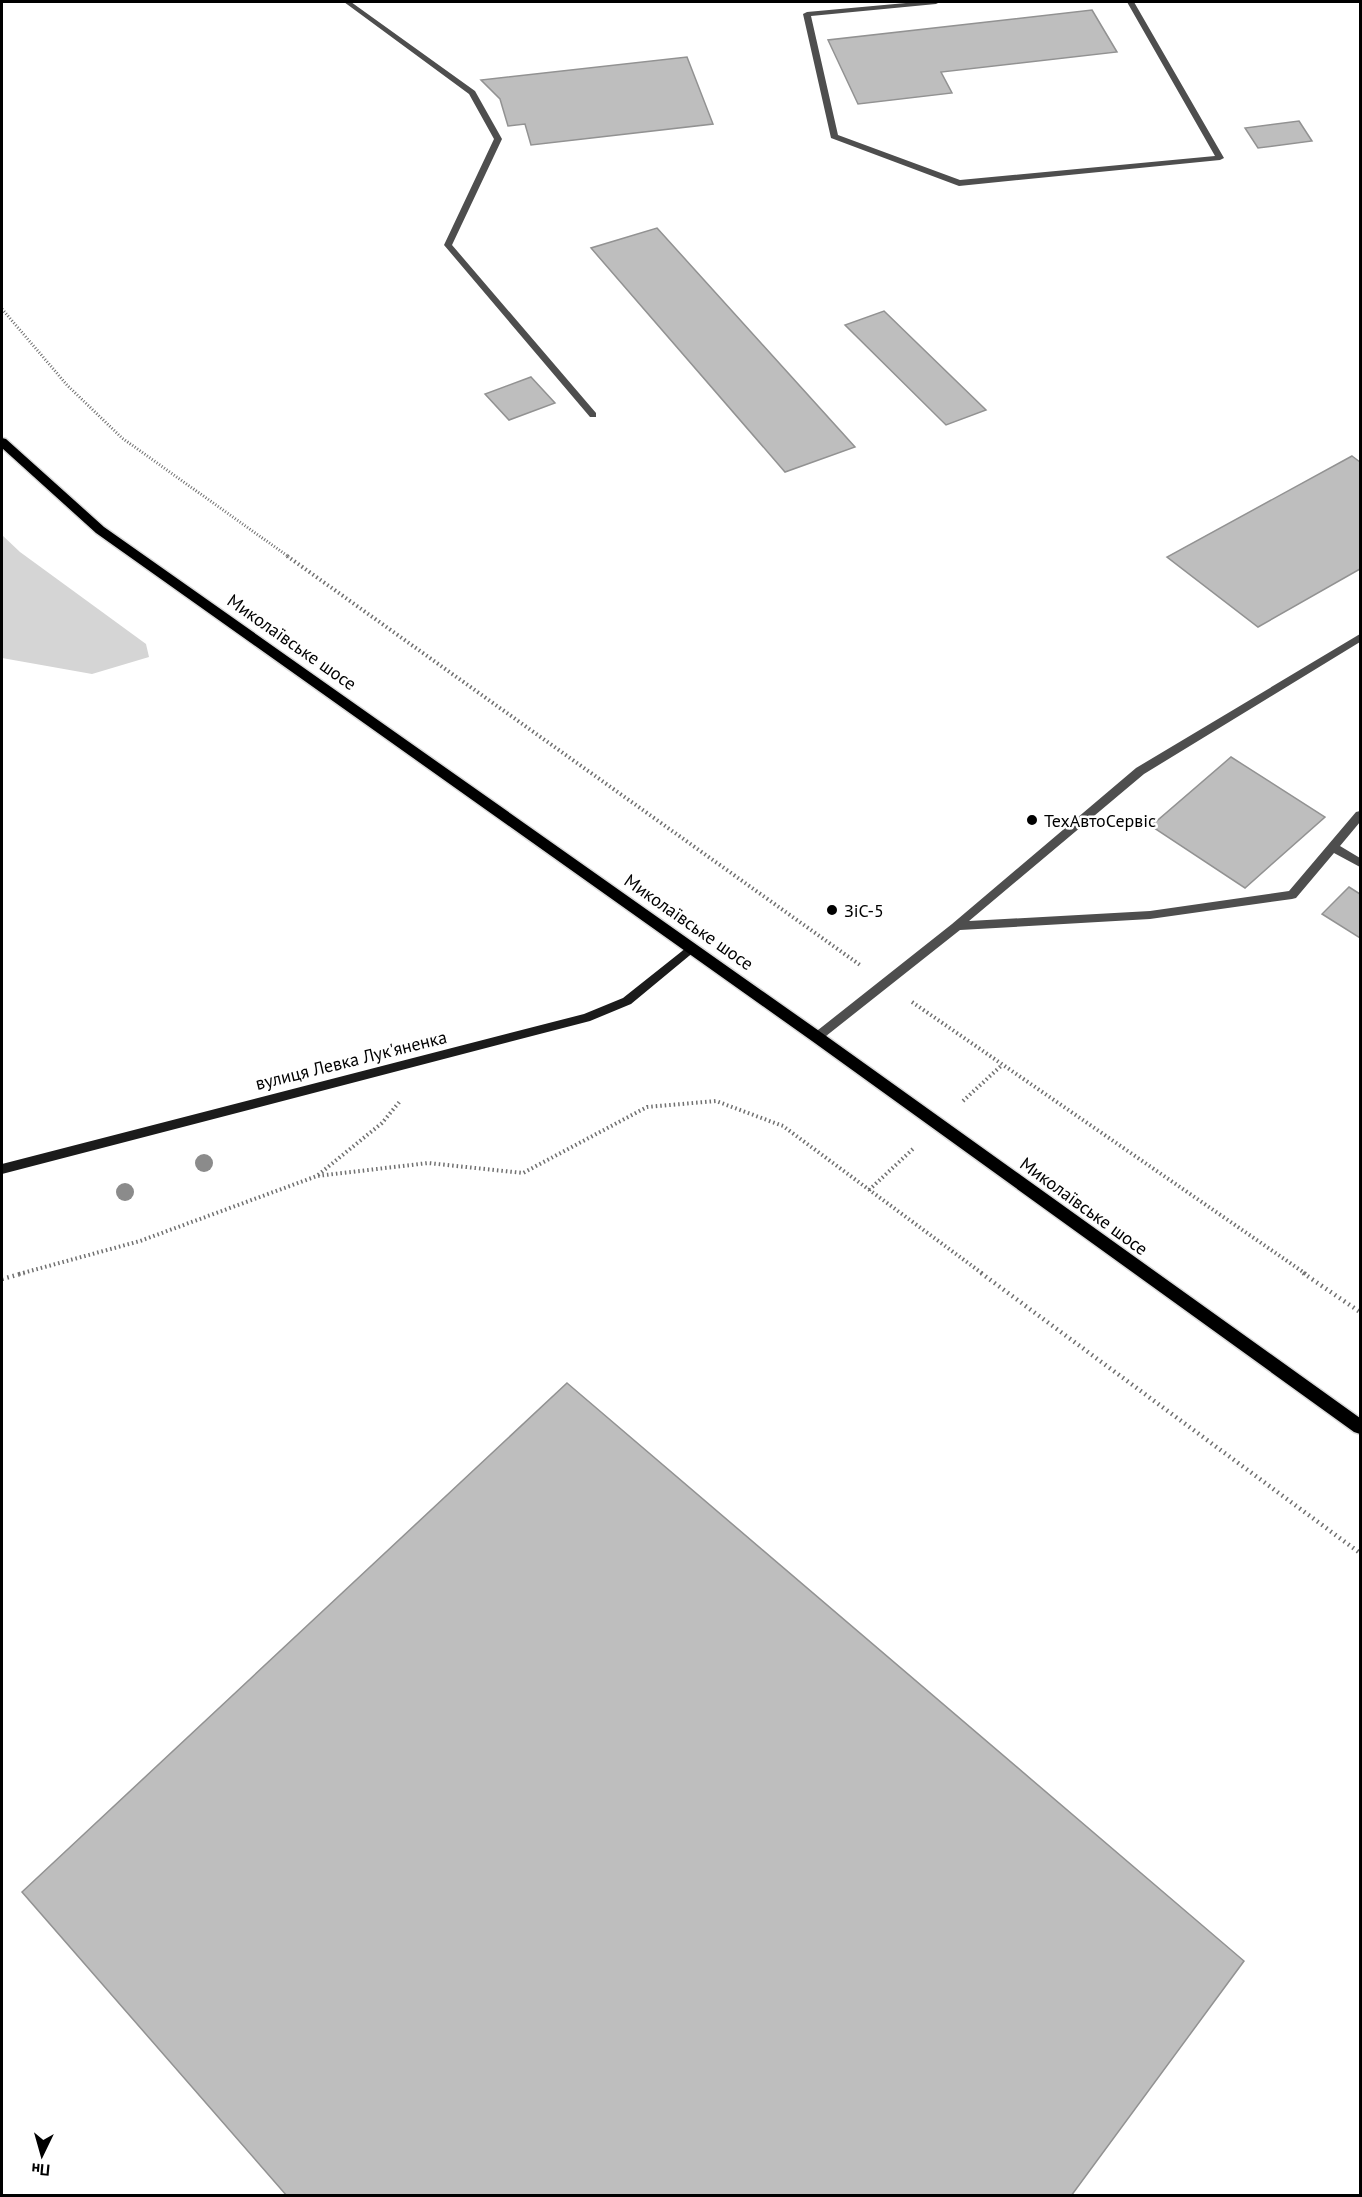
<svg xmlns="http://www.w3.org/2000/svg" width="1362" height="2197" font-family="'PT Sans',sans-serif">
	<rect width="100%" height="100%" fill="#fff"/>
	<!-- green -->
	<path fill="#d5d5d5" d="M2 535 20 552 146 644 149 657 92 674 2 658Z"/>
	<!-- building -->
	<path fill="#bebebe" stroke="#929292" stroke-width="1.5" d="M1092 10 1117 52 941 72 952 93 858 104 828 40Z
		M687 57 713 124 531 145 525 124 508 126 500 99 481 80Z
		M1299 121 1312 141 1258 148 1245 128Z
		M657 228 855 447 785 472 591 248Z
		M884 311 986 410 946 425 845 325Z
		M531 377 555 403 509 420 485 394Z
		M1352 456 1360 462V569L1258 627 1167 557Z
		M1231 757 1325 817 1245 888 1151 826Z
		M1349 887 1360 894V938L1322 914Z
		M567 1383 1244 1961 1071 2196H287L22 1892Z"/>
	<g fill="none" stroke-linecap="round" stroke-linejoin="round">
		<!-- primary casing -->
		<g stroke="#dbdbdb" stroke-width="3">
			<path id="primary" d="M2 438 6 439 104 527 822 1033 1360 1418V1434L1354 1432 812 1041 96 533 2 448Z"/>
		</g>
		<!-- path-far2 -->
		<path stroke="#707070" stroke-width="3" stroke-dasharray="1 2" stroke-linecap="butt" d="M2 309 67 385 122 438 289 557"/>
		<!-- path-far1 -->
		<path stroke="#707070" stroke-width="4" stroke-dasharray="1.5 3" stroke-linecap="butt" d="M287 556 860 965
			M912 1002 1306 1274
			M963 1101 1002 1065
			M318 1175 382 1123 401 1100
			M869 1190 914 1148
			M19 1274 140 1241 317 1176 428 1163 523 1173 647 1107 716 1101 783 1126 983 1274"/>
		<!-- path -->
		<path stroke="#707070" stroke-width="4.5" stroke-dasharray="1.5 4" stroke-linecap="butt" d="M981 1273 1360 1553
			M1303 1273 1360 1312
			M2 1279 24 1273"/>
		<!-- lane -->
		<path fill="#4e4e4e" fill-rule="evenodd" d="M344 2H351L475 91 502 139 452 245 596 413V417H590L444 245 494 139 469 94Z
			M917 2H940L936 4 811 16 838 135 960 180 1215 156 1127 2H1134L1224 158 1220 160 959 186 831 138 803 14 807 12Z
			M1360 634V642L1144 774 969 921 1150 911 1289 891 1356 812 1360 811V822L1340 846 1360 858V867L1334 853 1296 898 1292 899 1150 919 960 930 821 1040H813L811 1037 813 1034 952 924 1136 768Z"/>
		<!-- secondary -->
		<path fill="#1b1b1b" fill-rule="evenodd" d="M691 944 695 945 697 948 695 951 631 1004 590 1021 2 1174V1164L584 1014 623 998Z"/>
		<!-- primary -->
		<use href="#primary" fill="#000" fill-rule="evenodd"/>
	</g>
	<!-- trees -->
	<g fill="#8b8b8b">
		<circle cx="204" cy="1163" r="9"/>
		<circle cx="125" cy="1192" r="9"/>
	</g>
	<!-- markers -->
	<g fill="#000" stroke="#fff" stroke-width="2">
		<circle cx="1032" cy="820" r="6"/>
		<circle cx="832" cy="910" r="6"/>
	</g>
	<g text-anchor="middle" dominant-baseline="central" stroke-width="5" stroke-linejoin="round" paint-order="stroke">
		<!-- street labels -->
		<g font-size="18" fill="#000" stroke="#fff">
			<text transform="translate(292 642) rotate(35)">Миколаївське шосе</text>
			<text transform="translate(689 922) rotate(35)">Миколаївське шосе</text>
			<text transform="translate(351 1060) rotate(-14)">вулиця Левка Лук'яненка</text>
			<text transform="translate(1084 1206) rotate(36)">Миколаївське шосе</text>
		</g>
		<!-- poi labels -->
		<g font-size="18" fill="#000" stroke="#fff" text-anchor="start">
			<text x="1044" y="820">ТехАвтоСервіс</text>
			<text x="844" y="910">ЗіС-5</text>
		</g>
	</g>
	<!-- border -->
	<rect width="1362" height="2197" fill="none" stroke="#000000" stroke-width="6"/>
	<!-- north arrow -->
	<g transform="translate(42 2155) rotate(185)" stroke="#ffffff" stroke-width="4.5" paint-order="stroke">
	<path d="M0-4.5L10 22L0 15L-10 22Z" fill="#000000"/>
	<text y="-9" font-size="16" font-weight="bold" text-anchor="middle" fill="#000000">Пн</text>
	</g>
</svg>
